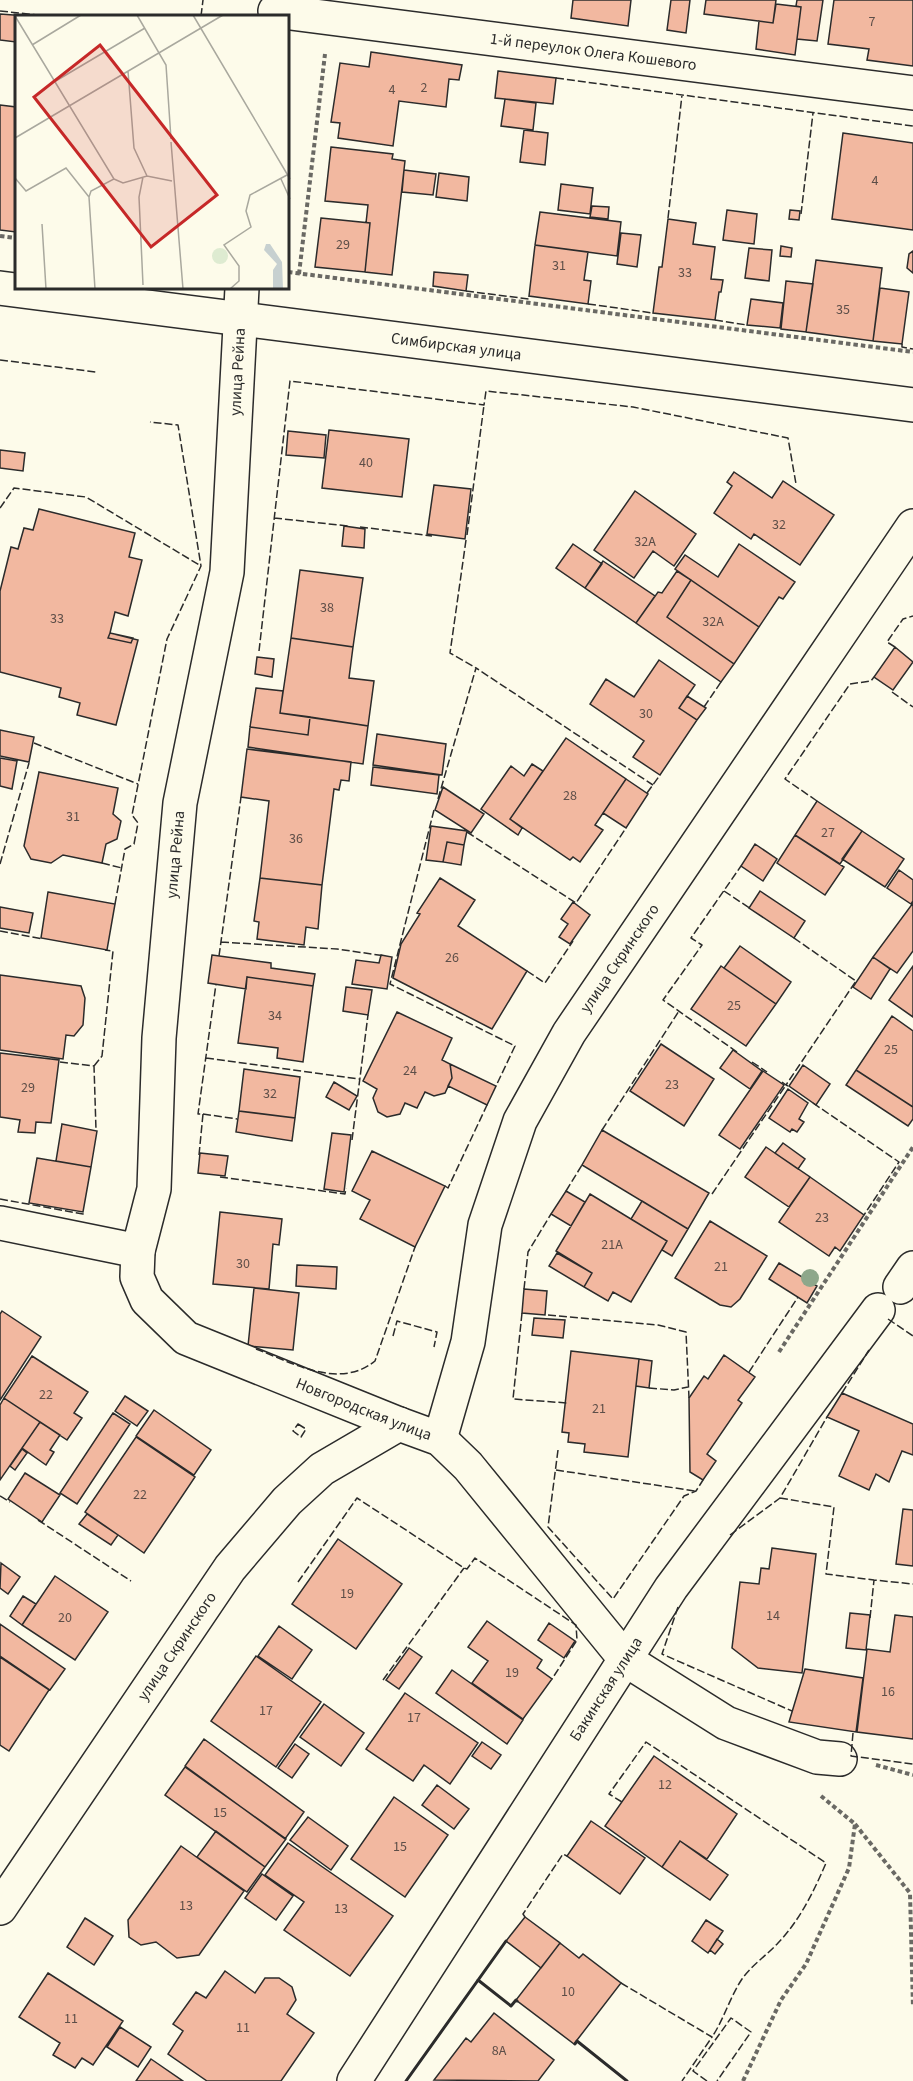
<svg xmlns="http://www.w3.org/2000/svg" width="913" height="2081" font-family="'Source Sans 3',sans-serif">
	<rect width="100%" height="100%" fill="#fdfbea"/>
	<!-- building -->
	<path fill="#f2b8a0" stroke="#2b2b2b" stroke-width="1.5" d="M573 0H631L628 26 571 18Z
		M671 0H690L686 33 667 30Z
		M706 0H776L773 23 704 14Z
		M797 0H823L817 41 797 39 801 7 796 6Z
		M834 0H913V66L867 60 869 49 828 44Z
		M776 4 801 7 795 55 756 49 759 21 773 23Z
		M0 14 27 16H16V42L0 40Z
		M371 52 462 65 459 80 449 79 446 107 399 101 393 146 338 138 340 123 331 122 340 63 369 67Z
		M498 71 556 78 553 104 495 98Z
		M505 99 536 103 533 130 501 126Z
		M0 105 16 107V232L0 230Z
		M524 130 548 133 545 165 520 162Z
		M843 133 913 143V230L832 219Z
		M331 147 393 154 392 159 405 161 392 275 365 272 370 223H366L368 205 325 201Z
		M404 170 436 174 433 195 402 192Z
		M439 173 469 177 467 201 436 197Z
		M561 184 593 188 590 214 558 210Z
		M592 206 609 207 608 219 590 217Z
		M727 210 757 214 754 244 723 240Z
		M790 210 800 211 799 220 789 219Z
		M540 212 621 222 617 256 535 245Z
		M321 218 370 223 365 272 315 267Z
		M668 219 696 223 693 244 715 247 711 279 723 280 721 292H719L715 320 653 313 659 267H662Z
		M621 233 641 235 637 267 617 264Z
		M535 245 588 252 584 280 591 281 588 304 529 296Z
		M781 246 792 248 791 257 780 256Z
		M749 248 772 250 769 281 745 278Z
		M913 251V273L907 268 909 254Z
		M816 260 882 268 873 341 806 332Z
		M434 272 468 275 466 291 433 286Z
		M786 281 813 284 806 332 781 329Z
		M880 288 909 292 902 344 873 341Z
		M751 299 783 303 780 328 747 325Z
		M329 430 409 439 402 497 322 488Z
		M288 431 326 435 324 458 286 455Z
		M0 450 25 453 23 471 0 468Z
		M734 472 772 498 783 481 834 515 800 565 754 534 751 539 714 513 732 486 727 482Z
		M434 485 471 489 465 539 427 534Z
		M635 491 696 534 674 566 653 551 634 578 594 550Z
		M39 509 135 533 129 557 142 560 128 616 115 612 110 633 138 640 116 725 77 715 80 703 59 697 61 688 0 672V591L11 547 18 549 24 528 33 530Z
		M344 526 365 529 364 548 342 546Z
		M573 544 602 564 585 588 556 568Z
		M739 544 795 582 783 599 779 597 759 627 675 569 685 555 718 577Z
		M603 561 655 596 636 623 585 588Z
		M300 570 363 578 353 647 291 638Z
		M677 571 691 580 667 617 734 664 721 682 636 623 658 592 662 593Z
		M691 580 759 627 734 664 667 617Z
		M110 633 133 638 131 643 108 638Z
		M291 638 353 647 349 678 374 681 368 726 280 713Z
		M895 647 913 662 893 690 874 677Z
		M257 657 274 659 272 677 255 674Z
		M659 660 695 685 679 708 697 720 660 775 633 757 644 741 590 704 606 679 634 697Z
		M256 688 283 691 280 713 310 717 308 735 250 727Z
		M687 696 706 708 697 720 679 708Z
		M310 717 368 726 363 764 248 747 250 727 308 735Z
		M0 730 34 737 29 762 0 756Z
		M377 734 446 744 442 775 373 765Z
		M566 738 626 779 595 825 603 830 580 862 573 857 570 860 510 819Z
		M247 749 351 762 349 781 341 780 339 790 334 789 322 885 260 878 269 801 241 797Z
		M0 758 17 761 12 789 0 786Z
		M532 764 543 771 510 819 522 828 518 835 481 809 511 766 524 776Z
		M373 767 439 775 437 794 371 785Z
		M39 772 118 788 113 814 121 821 117 839 106 844 102 863 63 855 51 863 31 859 24 846Z
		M626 779 648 794 626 828 603 813Z
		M443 787 484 814 471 833 435 810Z
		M817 801 862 831 840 864 795 835Z
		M431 826 467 831 464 845 447 842 443 862 426 860Z
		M862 831 904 859 885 887 842 859Z
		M795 835 844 867 825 895 777 863Z
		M447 842 464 845 461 865 443 862Z
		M755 844 777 859 763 881 741 866Z
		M899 870 913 880V901L911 904 887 888Z
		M260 878 322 885 318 929 306 927 304 945 257 939 259 922 254 921Z
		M440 878 475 900 458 926 527 971 492 1029 393 978 401 944 420 914 417 913Z
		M760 891 805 921 794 938 749 908Z
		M48 892 115 904 107 950 41 938Z
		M573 902 590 915 570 944 559 937 568 924 561 919Z
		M913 903V951L897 973 873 957Z
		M0 907 33 913 29 933 0 928Z
		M740 946 791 982 776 1004 724 968Z
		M212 955 271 963V968L315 974 313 986 247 977 246 989 208 983Z
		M381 955 392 957 387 989 352 984 356 960 379 963Z
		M873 957 890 969 871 999 853 987Z
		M721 966 776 1004 746 1046 691 1009Z
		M913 966V1017L889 1000Z
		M0 975 81 986 85 998 83 1025 74 1036 66 1035 63 1059 0 1050Z
		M247 977 313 986 303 1062 277 1058 278 1048 238 1043Z
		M346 987 372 990 368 1015 343 1011Z
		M397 1012 452 1038 442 1060 450 1064 452 1078 445 1093 434 1096 425 1092 417 1108 405 1103 400 1114 387 1117 378 1112 373 1098 377 1089 363 1081Z
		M892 1016 913 1031V1107L856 1070Z
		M661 1044 714 1079 684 1126 630 1091Z
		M733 1050 762 1071 750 1089 720 1068Z
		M0 1053 59 1060 51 1123 36 1122 35 1133 18 1132 20 1120 0 1117Z
		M450 1064 496 1086 487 1105 448 1086 452 1078Z
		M803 1065 830 1084 816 1105 789 1086Z
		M244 1069 300 1077 295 1118 239 1111Z
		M856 1070 913 1107V1119L908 1126 846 1085Z
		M763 1071 784 1085 740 1149 719 1135Z
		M334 1082 357 1096 349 1110 326 1097Z
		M788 1089 808 1103 799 1119 804 1122 797 1132 792 1129 790 1132 769 1118Z
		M239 1111 295 1118 292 1141 236 1132Z
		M62 1124 97 1131 91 1167 56 1161Z
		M602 1130 709 1193 688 1229 582 1165Z
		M332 1133 351 1135 344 1192 324 1189Z
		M783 1143 805 1159 798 1169 775 1153Z
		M766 1147 810 1177 789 1207 745 1177Z
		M372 1151 445 1186 415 1247 360 1219 370 1200 352 1191Z
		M200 1153 228 1156 225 1176 198 1173Z
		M37 1158 91 1167 83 1212 29 1203Z
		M810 1177 864 1215 840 1251 835 1247 829 1256 779 1222Z
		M566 1191 585 1202 571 1226 551 1214Z
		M590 1194 667 1241 631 1302 613 1292 608 1301 584 1287 592 1273 556 1251Z
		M642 1201 688 1229 672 1256 662 1250 667 1241 631 1219Z
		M220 1212 282 1219 279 1245 273 1244 269 1289 213 1284Z
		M710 1221 767 1256 740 1299 731 1307 720 1305 675 1278Z
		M557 1253 592 1273 584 1287 549 1266Z
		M779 1263 817 1286 807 1303 769 1279Z
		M297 1265 337 1267 336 1289 296 1286Z
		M254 1288 299 1293 293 1350 248 1346Z
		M524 1289 547 1291 545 1315 522 1313Z
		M2 1311 41 1337 0 1400V1314Z
		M534 1318 565 1320 563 1338 532 1335Z
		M571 1351 639 1359 628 1457 584 1452 585 1444 568 1442 569 1433 562 1432Z
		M724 1355 755 1377 738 1400 742 1403 707 1454 716 1461 703 1480 690 1472 689 1398 704 1376 708 1379Z
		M32 1356 88 1392 74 1413 82 1418 67 1440 4 1398Z
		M639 1359 652 1361 649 1388 636 1386Z
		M842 1393 913 1424V1455L902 1451 889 1482 876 1474 869 1490 839 1476 859 1431 827 1417Z
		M125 1396 148 1411 137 1426 115 1411Z
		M4 1398 40 1422 0 1480V1405Z
		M154 1410 211 1450 194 1475 136 1436Z
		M113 1413 130 1424 77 1504 60 1493Z
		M40 1422 60 1435 50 1450 54 1452 46 1465 22 1448Z
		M136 1437 195 1477 144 1553 85 1512Z
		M22 1449 27 1453 15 1470 10 1466Z
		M25 1473 60 1495 42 1522 8 1499Z
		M903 1509 913 1510V1566L896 1564Z
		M87 1514 118 1535 111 1545 79 1524Z
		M338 1539 402 1584 356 1649 292 1604Z
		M772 1548 816 1554 802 1673 758 1668 732 1648 740 1582 759 1584 761 1568 769 1569Z
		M1 1563 20 1577 8 1594 0 1588Z
		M55 1576 108 1612 75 1660 22 1625Z
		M23 1596 36 1604 22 1625 10 1616Z
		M850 1613 870 1615 866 1650 846 1648Z
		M895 1615 913 1617V1739L857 1732 867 1649 890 1652Z
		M487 1621 542 1660 537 1668 552 1679 523 1719 472 1683 488 1661 468 1647Z
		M549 1623 575 1641 564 1658 538 1640Z
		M0 1624 65 1669 50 1690 0 1656Z
		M279 1626 312 1650 292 1679 258 1656Z
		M409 1648 422 1657 399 1689 386 1680Z
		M256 1656 321 1702 276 1767 211 1721Z
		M0 1657 49 1690 9 1751 0 1745Z
		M805 1669 863 1678 856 1732 789 1722Z
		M452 1670 523 1720 507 1744 436 1693Z
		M405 1693 478 1743 450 1784 424 1765 413 1781 366 1749Z
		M324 1704 364 1733 341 1766 300 1737Z
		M204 1739 304 1812 285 1839 185 1766Z
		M482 1742 501 1755 491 1769 472 1756Z
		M295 1744 309 1754 292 1778 278 1768Z
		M654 1756 737 1814 707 1859 680 1841 662 1867 605 1826Z
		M185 1767 286 1839 265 1867 165 1795Z
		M437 1785 469 1809 454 1829 422 1805Z
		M394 1797 448 1835 405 1897 351 1859Z
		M308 1817 348 1846 331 1870 290 1840Z
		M591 1821 645 1858 620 1894 567 1856Z
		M216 1831 265 1867 247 1892 197 1857Z
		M680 1841 728 1875 710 1900 662 1867Z
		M288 1843 393 1916 350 1976 284 1930 304 1902 265 1875Z
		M181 1846 244 1891 199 1955 177 1958 156 1942 141 1945 129 1937 128 1920Z
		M262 1874 293 1896 276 1920 245 1898Z
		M525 1917 560 1943 541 1968 506 1941Z
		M85 1918 113 1936 94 1965 67 1947Z
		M706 1920 723 1931 708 1953 692 1941Z
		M717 1939 723 1944 715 1954 710 1950Z
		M560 1943 579 1958 583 1954 621 1983 574 2044 516 2000Z
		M225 1971 255 1993 265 1978H279L292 1987 296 2000 287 2014 314 2033 281 2081H207L168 2054 183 2031 173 2024 196 1992 206 1998Z
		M48 1973 123 2021 93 2065 82 2058 75 2068 53 2055 60 2043 19 2017Z
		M494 2013 554 2060 538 2081 434 2080 466 2038 471 2042Z
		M120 2027 151 2047 138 2067 107 2047Z
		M151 2059 183 2081H136Z"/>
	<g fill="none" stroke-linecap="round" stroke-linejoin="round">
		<!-- minor casing -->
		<g stroke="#2b2b2b" stroke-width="36">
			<g id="minor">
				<path id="s1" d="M275 11 913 93"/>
				<path id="s2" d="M0 288 913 405"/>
				<path id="s3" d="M0 1223 138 1251 154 1189 159 1038 180 803 227 572 242 288"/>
				<path id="s4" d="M138 1251 137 1277 147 1300 186 1338 399 1424 440 1439 468 1466 626 1660 726 1723 817 1757 840 1759"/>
				<path d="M900 1287 913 1268"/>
				<path id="s5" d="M440 1439 468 1342 485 1225 520 1121 569 1033 913 526"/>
				<path id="s6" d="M0 1908 230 1568 287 1501 322 1469 399 1424"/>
				<path id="s7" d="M354 2081 671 1588 878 1310"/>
			</g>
		</g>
		<!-- path -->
		<path stroke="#6a6964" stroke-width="4" stroke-dasharray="4.5 3" stroke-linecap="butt" d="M0 236 16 238
			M288 272 913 352
			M299 274 325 54
			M779 1352 913 1147
			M876 1765 913 1775
			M855 1824 910 1893 913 2007
			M743 2081 781 2000 806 1964 849 1868 855 1824 821 1796"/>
		<!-- minor -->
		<use href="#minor" stroke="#fdfbea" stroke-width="33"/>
		<!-- fence -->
		<path stroke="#2b2b2b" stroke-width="1.5" stroke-dasharray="8 3" stroke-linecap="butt" d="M0 11 47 16
			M201 16 203 0
			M556 78 913 126
			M801 214 813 113
			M668 218 682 95
			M466 291 529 299V296
			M588 304 653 313
			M715 320 747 325
			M902 344V347L913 349
			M0 360 96 372
			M0 508 14 488 86 497 201 566
			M274 518 348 526
			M360 527 432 536
			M467 535 484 405
			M466 540 450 653 476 668
			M895 647 887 642 903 619 913 616
			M259 651 290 381 484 405 486 391 633 407 788 438 796 484
			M892 692 913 707
			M704 707 721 682
			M34 743 138 784
			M647 793 660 775
			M438 799 476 668 653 785
			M817 801 785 779 850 684 871 681 874 677
			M434 810 390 984 515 1046 496 1086
			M467 832 576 903 626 828
			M102 863 122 868
			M0 864 29 763
			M724 891 751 909
			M115 904 125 849 134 844 138 823 132 815 167 639 201 566 178 425 150 422
			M0 931 43 939
			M221 942 337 949 385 956
			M219 956 241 797
			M527 971 545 983 573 941
			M737 1052 663 1000 702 945 691 938 741 866
			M206 1058 359 1079
			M60 1062 94 1066 96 1130
			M752 1062 767 1072
			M94 1066 102 1056 113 951 105 950
			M782 1082 786 1085 856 981 791 936
			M813 1103 899 1162 864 1215
			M203 1114 237 1119
			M602 1130 679 1011
			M352 1140 368 1015
			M199 1155 203 1114H198L216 984
			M220 1177 345 1194 346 1188
			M445 1186 448 1188 487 1105
			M566 1191 582 1165
			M712 1194 786 1085 788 1086
			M0 1199 83 1214V1212
			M524 1289 528 1252 551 1214
			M522 1313 513 1399 567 1403
			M548 1315 658 1325 686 1332 689 1398
			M888 1319 913 1336
			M393 1336 397 1321 437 1332 434 1347
			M256 1349C293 1363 339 1390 375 1361L415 1247
			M749 1372 798 1297
			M649 1388 674 1390 688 1387
			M842 1393 869 1350
			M298 1424 306 1429 301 1437 293 1431Z
			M558 1450 548 1527 613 1599 684 1496 696 1491 703 1480
			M556 1470 695 1491
			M0 1496 10 1502
			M780 1498 834 1507 826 1574 874 1580
			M38 1520 131 1581
			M730 1535 780 1498 827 1417
			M298 1582 357 1498 464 1568 467 1569 475 1558 576 1625 577 1640 552 1679
			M678 1607 662 1654 792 1711
			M870 1618 874 1580 913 1584
			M383 1680 464 1568
			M853 1733 851 1756 913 1764
			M622 1802 609 1794 646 1742 826 1863C814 1891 800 1920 778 1943 767 1955 752 1965 742 1979 730 1997 724 2019 712 2037
			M525 1917 523 1914 563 1854 567 1856
			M621 1983 712 2037 682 2081
			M707 2081 693 2071 731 2018 751 2032 717 2081"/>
		<!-- wall -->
		<path stroke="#2b2b2b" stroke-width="3" d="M478 1980 511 2006 516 2000 517 2001
			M575 2044 577 2041 627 2081
			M406 2081 506 1941"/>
	</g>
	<!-- trees -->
	<circle fill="#8ea78a" cx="810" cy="1278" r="9"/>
	<g text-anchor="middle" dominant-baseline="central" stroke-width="4.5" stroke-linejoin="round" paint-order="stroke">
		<!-- number labels -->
		<g font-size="14" fill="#5d4e48">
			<text x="872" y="22">7</text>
			<text x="424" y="88">2</text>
			<text x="392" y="90">4</text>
			<text x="875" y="181">4</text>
			<text x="343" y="245">29</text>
			<text x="559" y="266">31</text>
			<text x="685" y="273">33</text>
			<text x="843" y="310">35</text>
			<text x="366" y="463">40</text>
			<text x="779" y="525">32</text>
			<text x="645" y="542">32А</text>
			<text x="327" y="608">38</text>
			<text x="57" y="619">33</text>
			<text x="713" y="622">32А</text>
			<text x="646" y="714">30</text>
			<text x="570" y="796">28</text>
			<text x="73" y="817">31</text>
			<text x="828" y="833">27</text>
			<text x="296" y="839">36</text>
			<text x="452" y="958">26</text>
			<text x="734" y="1006">25</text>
			<text x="275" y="1016">34</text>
			<text x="891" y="1050">25</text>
			<text x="410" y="1071">24</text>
			<text x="672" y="1085">23</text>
			<text x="28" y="1088">29</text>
			<text x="270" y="1094">32</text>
			<text x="822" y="1218">23</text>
			<text x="612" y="1245">21А</text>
			<text x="243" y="1264">30</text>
			<text x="721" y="1267">21</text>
			<text x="46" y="1395">22</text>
			<text x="599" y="1409">21</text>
			<text x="140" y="1495">22</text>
			<text x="347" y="1594">19</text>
			<text x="773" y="1616">14</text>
			<text x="65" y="1618">20</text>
			<text x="512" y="1673">19</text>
			<text x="888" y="1692">16</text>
			<text x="266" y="1711">17</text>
			<text x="414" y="1718">17</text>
			<text x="665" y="1785">12</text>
			<text x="220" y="1813">15</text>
			<text x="400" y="1847">15</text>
			<text x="186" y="1906">13</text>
			<text x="341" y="1909">13</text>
			<text x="568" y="1992">10</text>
			<text x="71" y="2019">11</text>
			<text x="243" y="2028">11</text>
			<text x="499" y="2051">8А</text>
		</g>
		<!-- street labels -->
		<g font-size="16" fill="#2b2b2b" stroke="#fdfbea">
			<text stroke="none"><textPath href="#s1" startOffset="321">1-й переулок Олега Кошевого</textPath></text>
			<text stroke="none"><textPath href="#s2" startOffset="460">Симбирская улица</textPath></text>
			<text stroke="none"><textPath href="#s3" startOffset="1028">улица Рейна</textPath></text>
			<text stroke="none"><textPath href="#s3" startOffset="540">улица Рейна</textPath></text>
			<text stroke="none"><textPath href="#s5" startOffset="520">улица Скринского</textPath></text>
			<text stroke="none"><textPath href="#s4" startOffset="297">Новгородская улица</textPath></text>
			<text stroke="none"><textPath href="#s6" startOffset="316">улица Скринского</textPath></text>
			<text stroke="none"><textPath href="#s7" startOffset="466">Бакинская улица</textPath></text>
		</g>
	</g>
	<!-- overview -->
	<g transform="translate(15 15)">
		<rect width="274" height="274" fill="#fdfbea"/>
		<path d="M197 241a8 8 0 1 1 16 0a8 8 0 1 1-16 0Z" fill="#deebd1"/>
		<path d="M251 229H255L267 247 268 274H258V255L262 249 249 235Z" fill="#c7d0d0"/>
		<path fill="none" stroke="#a9a89e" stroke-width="1.5" d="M122 0 151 50 156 124M178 0 275 164M0 1 99 164 76 176 74 182 80 274M17 30 66 0M113 56 119 133 132 161M39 67 130 13M0 123 208 0M156 127 168 274M128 162 124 182 128 270M0 163 11 176 51 153 74 182M99 164 108 168 132 161 157 166M266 164 275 184M27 209 31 274M215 274 224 266V251L209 230 236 212 231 196 235 180 272 160"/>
		<path fill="#c62828" fill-opacity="0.15" stroke="#c62828" stroke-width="3" d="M85 30 202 180 136 232 19 82Z"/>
		<rect width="274" height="274" fill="none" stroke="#2b2b2b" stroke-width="3"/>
	</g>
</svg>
